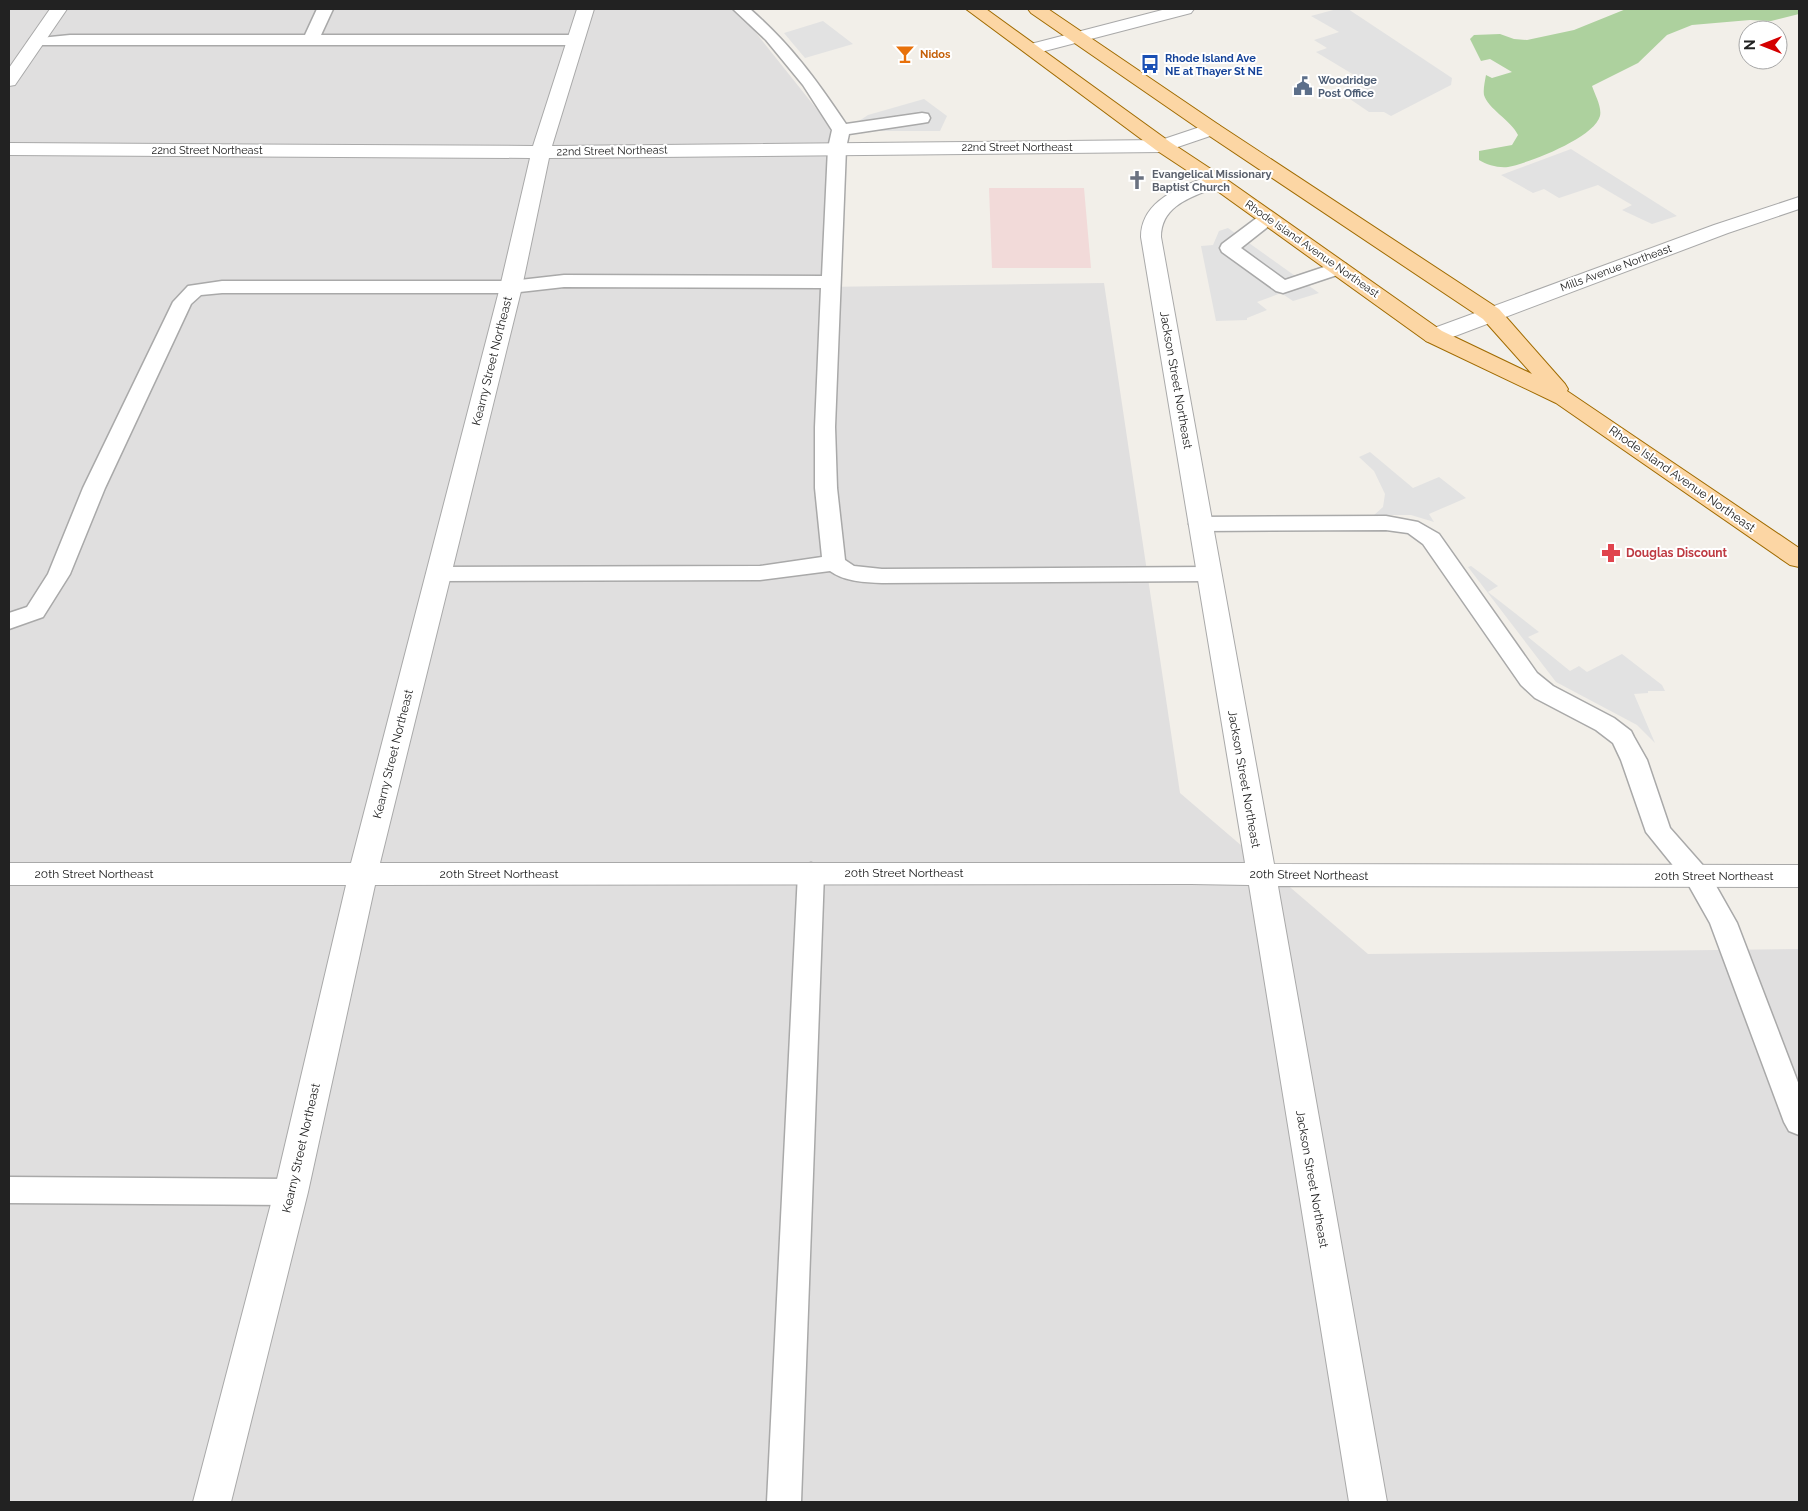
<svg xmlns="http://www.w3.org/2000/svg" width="1808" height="1511" font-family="Raleway,sans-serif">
	<rect width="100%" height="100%" fill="#f2efe9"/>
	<!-- residential -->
	<path fill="#e0dfdf" d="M9 9H737L831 127 821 287 1104 283 1180 793 1368 954 1799 949V1502H9Z"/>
	<!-- commercial -->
	<path fill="#f2dad9" d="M989 188H1084L1091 268H992Z"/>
	<!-- forest -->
	<path fill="#add19e" d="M1626 9 1662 10 1799 9V14L1771 21 1750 20 1692 25 1667 35 1638 63 1592 86C1595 95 1602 107 1600 116 1594 138 1529 163 1508 167 1498 168 1487 165 1479 160V151L1512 145 1518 135C1511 120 1488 109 1484 95 1483 89 1485 81 1486 75L1492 78 1512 72 1490 59 1481 61 1470 39 1474 35 1500 34 1514 39 1527 40 1574 30Z"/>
	<!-- parking -->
	<path fill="#e2e2e2" d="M1337 9H1348L1452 78 1451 85 1391 116 1384 112H1369L1347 97 1367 90 1352 81 1359 78 1316 52 1327 48 1314 40 1339 32 1311 16Z
		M823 21 853 44 805 58 784 33Z
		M924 99 947 116 940 131H866L859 121 868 115Z
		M1571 149 1677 216 1652 224 1622 210 1632 205 1598 185 1559 198 1544 189 1533 193 1501 175Z
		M1228 228 1319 293 1293 301 1281 293 1257 302 1267 310 1247 318V320L1216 321 1201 246 1213 245 1219 231Z
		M1370 452 1413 488 1439 477 1466 498 1429 514 1434 522 1411 515H1374L1383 507 1385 494 1374 471 1359 457Z
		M1471 566 1498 586 1488 592 1539 632 1528 637 1570 671 1579 666 1587 672 1622 654 1662 685 1665 691H1648V693L1634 694 1655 743 1637 725 1556 682 1468 567Z"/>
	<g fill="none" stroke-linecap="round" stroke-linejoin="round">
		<!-- lane casing -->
		<g stroke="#a9a9a9" stroke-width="3">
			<path id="lane" d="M317 9H333L321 35H574L580 37 582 40 580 43 574 45H30L28 42 30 39 70 35H305Z
				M733 9H750C791 45 816 79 846 124L922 113 928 114 930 118 928 122 922 123 849 134 846 148 835 427 837 488 845 560 854 566 882 569 1209 567 1217 569 1220 574 1217 579 1209 581 882 583C863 582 846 582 830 571L760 580 438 581 430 579 427 574 430 569 438 567 760 566 822 557 815 488V427L821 288 564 287 511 293H222L201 295 191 304 105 488 70 574 43 617 9 629V613L27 607 48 574 83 488 173 302 188 286 222 281H511L564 275 822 276 828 148 832 130 803 85 766 40Z
				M1268 213 1274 214 1277 218 1274 222 1241 248 1285 280 1339 262 1346 264 1348 268 1346 272 1283 293 1276 291 1222 252 1220 248 1222 244 1262 214Z
				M1386 516 1418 522 1439 534 1537 673 1553 686 1614 718 1631 731 1634 737 1647 760 1670 828 1707 870 1737 923 1799 1085V1135L1789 1131 1784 1122 1710 923 1688 884 1646 832 1621 760 1613 743 1596 730 1535 698 1521 685 1423 544 1408 533 1386 530 1200 531 1192 529 1189 524 1192 519 1200 517Z
				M811 863 820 866 824 873 801 1502H767L798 873 802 866Z
				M9 1177 291 1179 302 1183 306 1192 302 1201 291 1205 9 1203Z"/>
		</g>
		<!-- street casing -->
		<g stroke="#a9a9a9" stroke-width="2">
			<path id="street" d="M50 9H67L15 85 9 86V68Z
				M577 9H594L552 146 1161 140 1212 123 1219 125 1221 129 1219 133 1163 152 549 158 522 287 380 863H1245L1141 237C1141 206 1170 191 1196 181 1205 178 1213 174 1223 177L1226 181C1222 187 1215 188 1209 190 1185 199 1161 209 1161 237L1274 864 1799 865V887L1278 886 1387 1502H1349L1249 885 1191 884 375 885 308 1192 231 1502H193L274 1192 346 885H9V863H351L500 287 530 158 9 155V143L533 146Z
				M1166 9H1194L1191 13 1033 54 1027 53 1024 49 1027 45Z
				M1799 197V209L1728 233 1442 341 1434 343 1426 341 1423 336 1426 331 1714 225Z"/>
		</g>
		<!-- primary casing -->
		<g stroke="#a06b00" stroke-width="2">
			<path id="primary" d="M966 9H986L1170 142 1223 177 1442 331 1532 374 1483 319 1205 133 1031 13 1028 9H1048L1219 125 1499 309 1565 384 1568 389 1567 391 1799 548V567L1790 565 1556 403 1426 341 1209 185 1156 150Z"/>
		</g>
		<!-- lane -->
		<use href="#lane" fill="#fff" fill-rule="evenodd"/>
		<!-- street -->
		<use href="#street" fill="#fff" fill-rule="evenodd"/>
		<!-- primary -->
		<use href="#primary" fill="#fcd6a4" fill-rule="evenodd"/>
	</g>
	<!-- icons -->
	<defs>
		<g id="bar-bare" transform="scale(1.5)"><path d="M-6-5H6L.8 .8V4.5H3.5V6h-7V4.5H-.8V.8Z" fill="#e8710a" stroke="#fff" stroke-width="2.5" paint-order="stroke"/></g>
		<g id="bus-bare" transform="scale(1.5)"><path d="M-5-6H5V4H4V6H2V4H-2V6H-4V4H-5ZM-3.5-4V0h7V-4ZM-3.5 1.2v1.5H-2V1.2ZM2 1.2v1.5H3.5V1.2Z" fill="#1a4fb4" stroke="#fff" stroke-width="2.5" paint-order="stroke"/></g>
		<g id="civic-bare" transform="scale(1.5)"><path d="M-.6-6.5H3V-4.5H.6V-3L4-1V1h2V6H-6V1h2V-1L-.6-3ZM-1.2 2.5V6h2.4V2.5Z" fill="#5c6f8a" stroke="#fff" stroke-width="2.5" paint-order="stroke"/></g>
		<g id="church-bare" transform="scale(1.5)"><path d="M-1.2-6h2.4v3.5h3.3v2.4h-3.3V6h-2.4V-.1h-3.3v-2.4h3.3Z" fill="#6b7280" stroke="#fff" stroke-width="2.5" paint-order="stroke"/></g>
		<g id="pharmacy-bare" transform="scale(1.5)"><path d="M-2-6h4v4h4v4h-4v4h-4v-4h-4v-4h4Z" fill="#e0444e" stroke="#fff" stroke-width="2.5" paint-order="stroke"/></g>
	</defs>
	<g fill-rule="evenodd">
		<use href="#bar-bare" x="905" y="54"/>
		<use href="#bus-bare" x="1150" y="64"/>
		<use href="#civic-bare" x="1303" y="86"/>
		<use href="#church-bare" x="1137" y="180"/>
		<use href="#pharmacy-bare" x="1611" y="553"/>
	</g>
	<g text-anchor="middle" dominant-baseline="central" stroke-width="4" stroke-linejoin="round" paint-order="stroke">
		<!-- far-food labels -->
		<g font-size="11" font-weight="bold" fill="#c56008" stroke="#fff" text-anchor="start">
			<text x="920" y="54">Nidos</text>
		</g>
		<!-- far-transit labels -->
		<g font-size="11" font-weight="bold" fill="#164399" stroke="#fff" text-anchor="start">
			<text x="1165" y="58">Rhode Island Ave<tspan x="1165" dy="13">NE at Thayer St NE</tspan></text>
		</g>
		<!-- far-service labels -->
		<g font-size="11" font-weight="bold" fill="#4e5e75" stroke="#fff" text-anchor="start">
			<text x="1318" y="80">Woodridge<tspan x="1318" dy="13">Post Office</tspan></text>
		</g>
		<!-- far-street labels -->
		<g font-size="11" fill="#222" stroke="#fff">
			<text x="1017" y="147">22nd Street Northeast</text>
			<text x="207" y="150">22nd Street Northeast</text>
			<text transform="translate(612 151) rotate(-1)">22nd Street Northeast</text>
			<text transform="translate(1312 249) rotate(35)">Rhode Island Avenue Northeast</text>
			<text transform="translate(1616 268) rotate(-20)">Mills Avenue Northeast</text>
		</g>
		<!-- far-worship labels -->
		<g font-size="11" font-weight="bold" fill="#5b616d" stroke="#fff" text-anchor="start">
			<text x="1152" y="174">Evangelical Missionary<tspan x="1152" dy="13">Baptist Church</tspan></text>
		</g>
		<!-- street labels -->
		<g font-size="12" fill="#222" stroke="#fff">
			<text transform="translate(492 361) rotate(-76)">Kearny Street Northeast</text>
			<text transform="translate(1176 380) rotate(80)">Jackson Street Northeast</text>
			<text transform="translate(1682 479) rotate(35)">Rhode Island Avenue Northeast</text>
			<text transform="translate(393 754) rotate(-76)">Kearny Street Northeast</text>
			<text transform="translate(1244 779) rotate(80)">Jackson Street Northeast</text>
			<text x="904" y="873">20th Street Northeast</text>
			<text x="94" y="874">20th Street Northeast</text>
			<text x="499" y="874">20th Street Northeast</text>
			<text transform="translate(1309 875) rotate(1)">20th Street Northeast</text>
			<text x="1714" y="876">20th Street Northeast</text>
			<text transform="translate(301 1148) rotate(-77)">Kearny Street Northeast</text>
			<text transform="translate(1312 1179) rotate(80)">Jackson Street Northeast</text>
		</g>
		<!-- health labels -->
		<g font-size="12" font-weight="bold" fill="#be3a42" stroke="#fff" text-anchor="start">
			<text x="1626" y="553">Douglas Discount</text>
		</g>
	</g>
	<!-- border -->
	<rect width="1808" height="1511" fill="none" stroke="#222222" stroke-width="20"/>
	<!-- north arrow -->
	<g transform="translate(1763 45) rotate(270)"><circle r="24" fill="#ffffff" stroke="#a7a7a7"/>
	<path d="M0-4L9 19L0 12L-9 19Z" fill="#d40000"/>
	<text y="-8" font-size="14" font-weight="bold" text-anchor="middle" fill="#222222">N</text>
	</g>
</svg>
